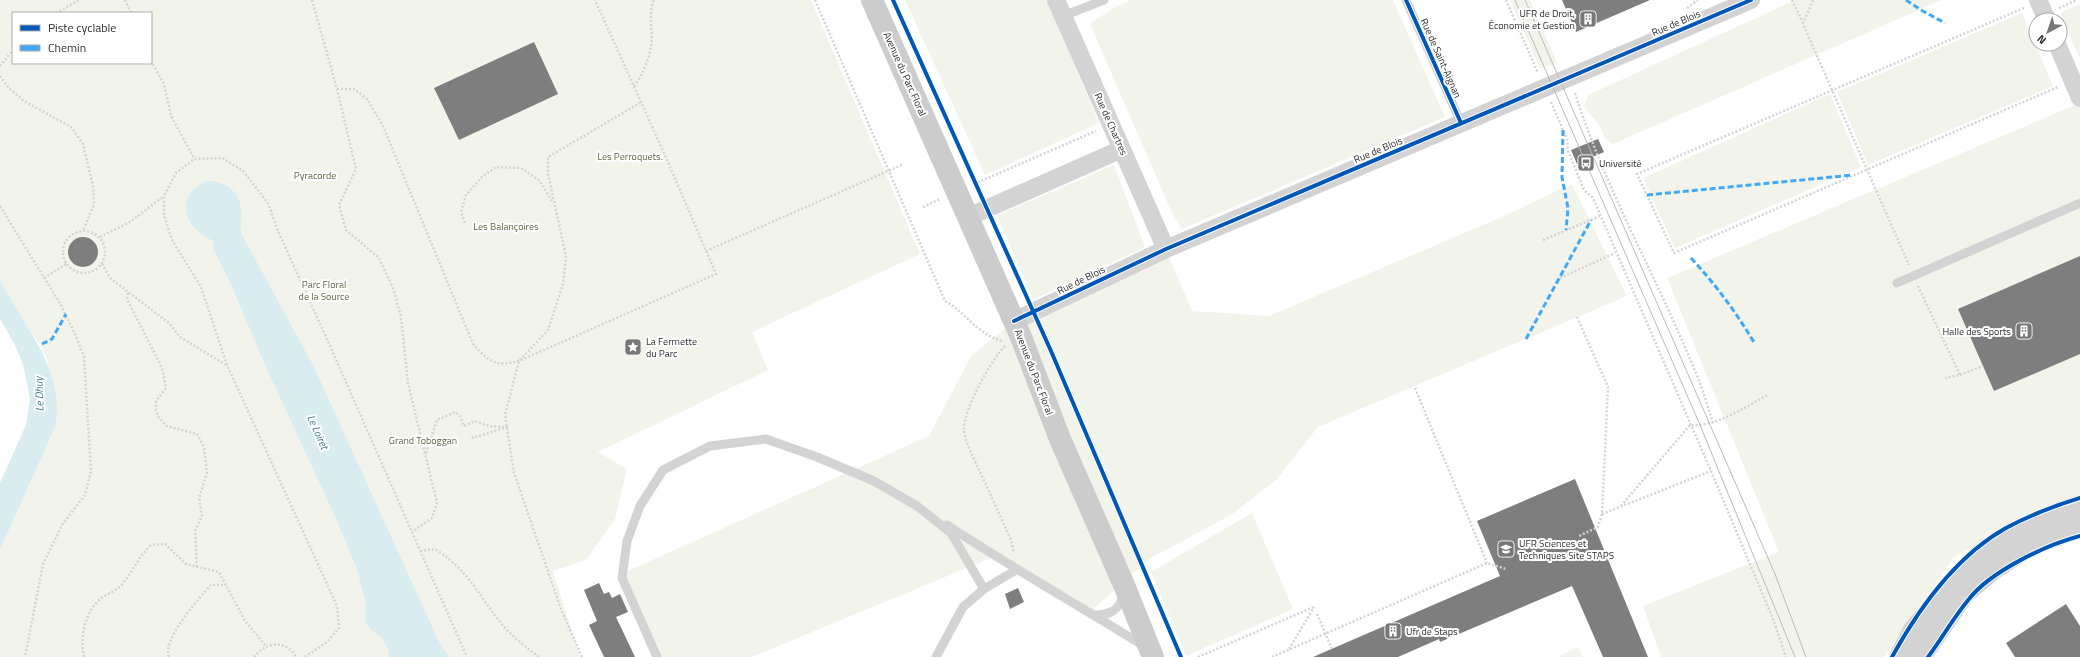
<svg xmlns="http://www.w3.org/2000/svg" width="2080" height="657" font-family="'Titillium Web',sans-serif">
	<rect width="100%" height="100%" fill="#fff"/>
	<!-- green -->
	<path fill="#f2f4ec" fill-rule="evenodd" d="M0 0H811L920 254 752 332 768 370 598 452 627 469 615 519 586 560 553 571 580 657H0V550L56 425 57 417 48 362 39 343 13 304 0 280ZM13 13H151V63H13Z
		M905 0H1047L1099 123 985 175Z
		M1131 0H1393L1445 117 1182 229 1172 213 1090 24 1113 8Z
		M1510 0H1530L1557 63 1540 69Z
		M1795 0H1942L1613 144C1602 139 1603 129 1596 121 1592 115 1588 114 1584 106L1588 95Z
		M2080 4V56L2079 57 2060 13Z
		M2022 13 2053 86 1868 165 1837 92Z
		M1830 94 1861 167 1675 248 1643 178Z
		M2080 103V496L2031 512 1954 557 1884 657H1661L1643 606 1779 552 1667 278Z
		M1114 165 1145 247 1033 300 997 215Z
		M1572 184 1627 296 1318 427 1276 480 1231 515 1149 559 1088 614 991 558 752 657H656L621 574 929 436 971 356 1014 321 1166 249 1192 311 1269 316 1504 216Z
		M1252 513 1293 609 1186 656 1151 572Z
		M1578 647 1583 657H1557Z"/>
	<!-- water -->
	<path fill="#d9ecf0" d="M207 181C224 180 240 191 241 209 242 218 239 226 242 235L314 367 441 646 450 657H389L388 649 381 637 371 630 365 621 366 604 357 569 334 514 266 367 230 282 214 251 213 241C208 238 201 235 197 230 178 213 184 190 207 181Z
		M0 280C24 326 64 368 56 425L0 550V483L26 425 30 398 23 364 14 343 0 319Z"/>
	<!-- building -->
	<path fill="#7e7e7e" d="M1562 0H1650L1576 32Z
		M534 42 558 94 459 140 434 88Z
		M1598 139 1604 152 1577 164 1571 150Z
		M68 252a15 15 0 1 1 30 0a15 15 0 1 1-30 0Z
		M2080 256V354L1994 391 1958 309Z
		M1575 479 1648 657H1603L1572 586 1440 642 1439 639 1398 657H1313L1500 576 1477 521Z
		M599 583 604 594 609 592 612 598 620 594 628 612 616 617 635 657H604L589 625 597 621 584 590Z
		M1018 588 1024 602 1010 609 1005 594Z
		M2066 604 2080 626V657H2015L2006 643Z"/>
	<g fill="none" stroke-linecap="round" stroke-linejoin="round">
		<!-- path -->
		<path stroke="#d3d3d3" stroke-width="2.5" stroke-dasharray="2 2" stroke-linecap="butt" d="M125 0 131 13
			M312 0 337 89 356 169 339 205 346 230 379 258 393 288 401 317 408 383 437 503 432 518 412 532
			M815 0 945 301C967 313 975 333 1002 341
			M1506 0 1538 73
			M1792 0 1803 23
			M1813 0 1803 24 1909 265
			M1687 8 1698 0
			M2024 8 1637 174 1674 253 2058 87
			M2059 8 2077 0
			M56 13 79 0
			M151 61 164 84 171 116 194 158
			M0 66 13 50
			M0 76 9 88 24 101 71 127 83 144 93 186 94 204 83 231
			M634 86C642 76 649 60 651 46 654 31 647 15 654 0
			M337 89H354L367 99 383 126 473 344C488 361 495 367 519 361L716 274 668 162 595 0
			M1575 93C1605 188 1655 274 1693 366 1701 384 1707 404 1713 423
			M1551 102 1567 139 1568 151 1584 190 1593 198 1711 471 1773 619 1786 657
			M974 184 1096 131
			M0 206 61 305 75 334 84 357 91 471 85 495 62 525 43 564 25 657
			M923 207 940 199
			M465 223 461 212 466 195 482 177 496 167 521 168 540 181 553 203
			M63 252a21 21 0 1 1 42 0a21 21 0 1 1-42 0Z
			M100 237 130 222 164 196
			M1543 240 1600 216
			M706 251 904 164
			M102 264 110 278 169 323 180 337 226 365
			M44 278 66 264
			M1560 278 1615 253
			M1918 286 1960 375 1945 378
			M128 293 127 299 162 368 166 388 156 401V410L159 418 167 426 197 434 204 447 207 473 199 498 202 516 195 531 197 568
			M1577 317 1608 387 1602 514 1598 527 1579 536
			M1005 346C991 360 963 410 964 430 965 443 974 458 979 470 990 493 1000 516 1011 540L1014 553
			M1960 375 1983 366
			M1415 388 1487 563
			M426 453 437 420 455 412 460 416 464 426 475 421 489 426 507 427 473 438 472 435
			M1621 506 1690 425C1718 427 1744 407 1768 395
			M1602 514 1711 471
			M420 551 435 549C467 569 478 594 500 622 511 636 525 646 539 657
			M1289 649 1314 607
			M84 657C80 638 84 617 97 602 104 594 117 592 124 582 134 569 139 556 151 545L165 544 186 564 219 572 245 621 266 646
			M169 657C161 641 199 598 211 585H226
			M254 657C265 642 286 639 296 657
			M305 657 327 642 339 628 337 606 227 365 201 287 172 240 164 215V196L176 173 194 159 222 158 243 171 268 203 278 231 331 348 467 657
			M582 657 561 609 514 473 505 415 519 361 548 330 563 284 566 256 548 174V157L640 103
			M1198 657 1314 607
			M1272 657 1487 563 1506 569"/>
		<!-- service -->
		<path stroke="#d3d3d3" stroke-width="9" d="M1406 0 1461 123
			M1063 16 1104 0
			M1897 283 2080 203
			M947 525C1011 567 1078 605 1144 646
			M1094 615C1112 615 1118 610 1125 594
			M657 657 622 578 627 541 640 506 663 470 710 446 766 439 817 457 874 481 917 506 951 533 984 589
			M936 657 963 607 984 589 1016 570"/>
		<!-- minor -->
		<path stroke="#d3d3d3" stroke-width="18" d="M1056 0 1166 249
			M2038 0 2047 20
			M2057 44 2080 98
			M968 217 1122 149
			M1014 321 1166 249 1751 0"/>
		<!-- tertiary -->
		<path stroke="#d3d3d3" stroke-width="22" d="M1900 657 1914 630 1979 556 2011 534 2060 514 2080 509
			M1920 657 1964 593 1993 569 2029 545 2080 527"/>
		<!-- secondary -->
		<path stroke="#ccc" stroke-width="22" d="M872 0 1021 337 1060 439 1124 585 1153 657"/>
		<!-- tram -->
		<path stroke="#bababa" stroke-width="1" d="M1515 0 1700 425 1795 657
			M1525 0 1775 574 1806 657"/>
		<!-- path-bridge -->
		<path stroke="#d3d3d3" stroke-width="2.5" stroke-dasharray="2 2" stroke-linecap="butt" d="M1317 614 1332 649"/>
		<!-- quiet -->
		<path stroke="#3fa9f5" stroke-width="3" stroke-dasharray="6 3" stroke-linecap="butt" d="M1906 0 1921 10 1945 23
			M1563 130 1562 177 1568 208 1566 230
			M1647 195 1853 175
			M1691 258C1716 285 1736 312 1755 344
			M1526 339 1591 220
			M42 344 52 339 66 314"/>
		<!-- cycleway casing -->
		<g stroke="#fff" stroke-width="6">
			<path id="cycleway" d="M893 0 1051 351 1181 657
				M1406 0 1461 123
				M1014 321 1166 249 1751 0
				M1892 657C1919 608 1956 556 2006 528 2030 515 2054 506 2080 498
				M1928 657C1942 638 1954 617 1969 599 1991 571 2046 545 2080 536"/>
		</g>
		<!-- cycleway -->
		<use href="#cycleway" stroke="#0057b8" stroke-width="4"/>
	</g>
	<!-- icons -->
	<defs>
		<g id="building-square" transform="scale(0.9)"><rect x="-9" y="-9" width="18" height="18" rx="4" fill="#777" stroke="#fff"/><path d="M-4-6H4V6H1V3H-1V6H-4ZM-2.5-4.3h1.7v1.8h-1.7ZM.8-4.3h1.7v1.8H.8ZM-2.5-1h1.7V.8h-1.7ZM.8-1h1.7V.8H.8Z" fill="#fff"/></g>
		<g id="bus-square" transform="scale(0.9)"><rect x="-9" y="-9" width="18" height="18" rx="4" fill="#777" stroke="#fff"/><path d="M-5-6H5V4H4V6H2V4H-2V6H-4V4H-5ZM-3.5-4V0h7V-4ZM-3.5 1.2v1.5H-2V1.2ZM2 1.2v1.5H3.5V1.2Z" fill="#fff"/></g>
		<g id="sight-square" transform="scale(0.9)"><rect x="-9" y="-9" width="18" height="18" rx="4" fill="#777" stroke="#fff"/><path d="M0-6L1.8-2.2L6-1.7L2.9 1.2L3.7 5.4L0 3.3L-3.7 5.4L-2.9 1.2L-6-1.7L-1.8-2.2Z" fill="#fff"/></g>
		<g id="university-square" transform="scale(0.9)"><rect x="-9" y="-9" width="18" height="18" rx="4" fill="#777" stroke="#fff"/><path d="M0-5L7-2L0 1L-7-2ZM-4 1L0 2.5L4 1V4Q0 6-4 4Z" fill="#fff"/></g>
	</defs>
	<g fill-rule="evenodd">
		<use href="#building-square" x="1588" y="19"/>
		<use href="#bus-square" x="1586" y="163"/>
		<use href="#building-square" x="2024" y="331"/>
		<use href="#sight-square" x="633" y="347"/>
		<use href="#university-square" x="1506" y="549"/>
		<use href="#building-square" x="1393" y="631"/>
	</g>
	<g text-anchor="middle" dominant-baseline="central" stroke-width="4" stroke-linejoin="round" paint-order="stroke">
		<!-- poi labels -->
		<g font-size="10" fill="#2e2e2e" stroke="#fff" text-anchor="start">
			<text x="1575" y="13" text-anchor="end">UFR de Droit,<tspan x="1575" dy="12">Économie et Gestion</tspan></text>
			<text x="1599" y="163">Université</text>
			<text x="2011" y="331" text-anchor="end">Halle des Sports</text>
			<text x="646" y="341">La Fermette<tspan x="646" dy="12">du Parc</tspan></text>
			<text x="1519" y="543">UFR Sciences et<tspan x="1519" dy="12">Techniques Site STAPS</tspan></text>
			<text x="1406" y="631">Ufr de Staps</text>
		</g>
		<!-- street labels -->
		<g font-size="10" fill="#2e2e2e" stroke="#fff">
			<text transform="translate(1676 23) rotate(-23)">Rue de Blois</text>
			<text transform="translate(1441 58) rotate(66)">Rue de Saint-Aignan</text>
			<text transform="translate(905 74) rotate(66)">Avenue du Parc Floral</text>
			<text transform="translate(1111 124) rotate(66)">Rue de Chartres</text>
			<text transform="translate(1378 150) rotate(-23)">Rue de Blois</text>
			<text transform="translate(1081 280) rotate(-26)">Rue de Blois</text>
			<text transform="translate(1034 372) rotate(69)">Avenue du Parc Floral</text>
		</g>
		<!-- park labels -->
		<g font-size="10" fill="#5a683d" stroke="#fff">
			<text x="630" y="156">Les Perroquets.</text>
			<text x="315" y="175">Pyracorde</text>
			<text x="506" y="226">Les Balançoires</text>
			<text x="324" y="284">Parc Floral<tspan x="324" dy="12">de la Source</tspan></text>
			<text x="423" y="440">Grand Toboggan</text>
		</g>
		<!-- water labels -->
		<g font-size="11" font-style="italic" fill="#3f7e8d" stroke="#fff">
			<text transform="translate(39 394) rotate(-92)">Le Dhuy</text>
			<text transform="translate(318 432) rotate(66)">Le Loiret</text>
		</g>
	</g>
	<!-- legend -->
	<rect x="12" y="12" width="140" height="52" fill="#ffffff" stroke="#ababab"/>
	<rect x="20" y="25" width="20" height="6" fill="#0057b8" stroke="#ababab"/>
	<text x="48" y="32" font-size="12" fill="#2e2e2e">Piste cyclable</text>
	<rect x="20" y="45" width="20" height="6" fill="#3fa9f5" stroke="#ababab"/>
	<text x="48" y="52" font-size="12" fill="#2e2e2e">Chemin</text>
	<!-- north arrow -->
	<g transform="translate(2048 32) rotate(220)"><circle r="19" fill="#ffffff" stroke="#ababab"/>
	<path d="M0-3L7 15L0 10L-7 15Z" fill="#777777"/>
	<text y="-6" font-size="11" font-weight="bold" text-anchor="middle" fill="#2e2e2e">N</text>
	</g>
</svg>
